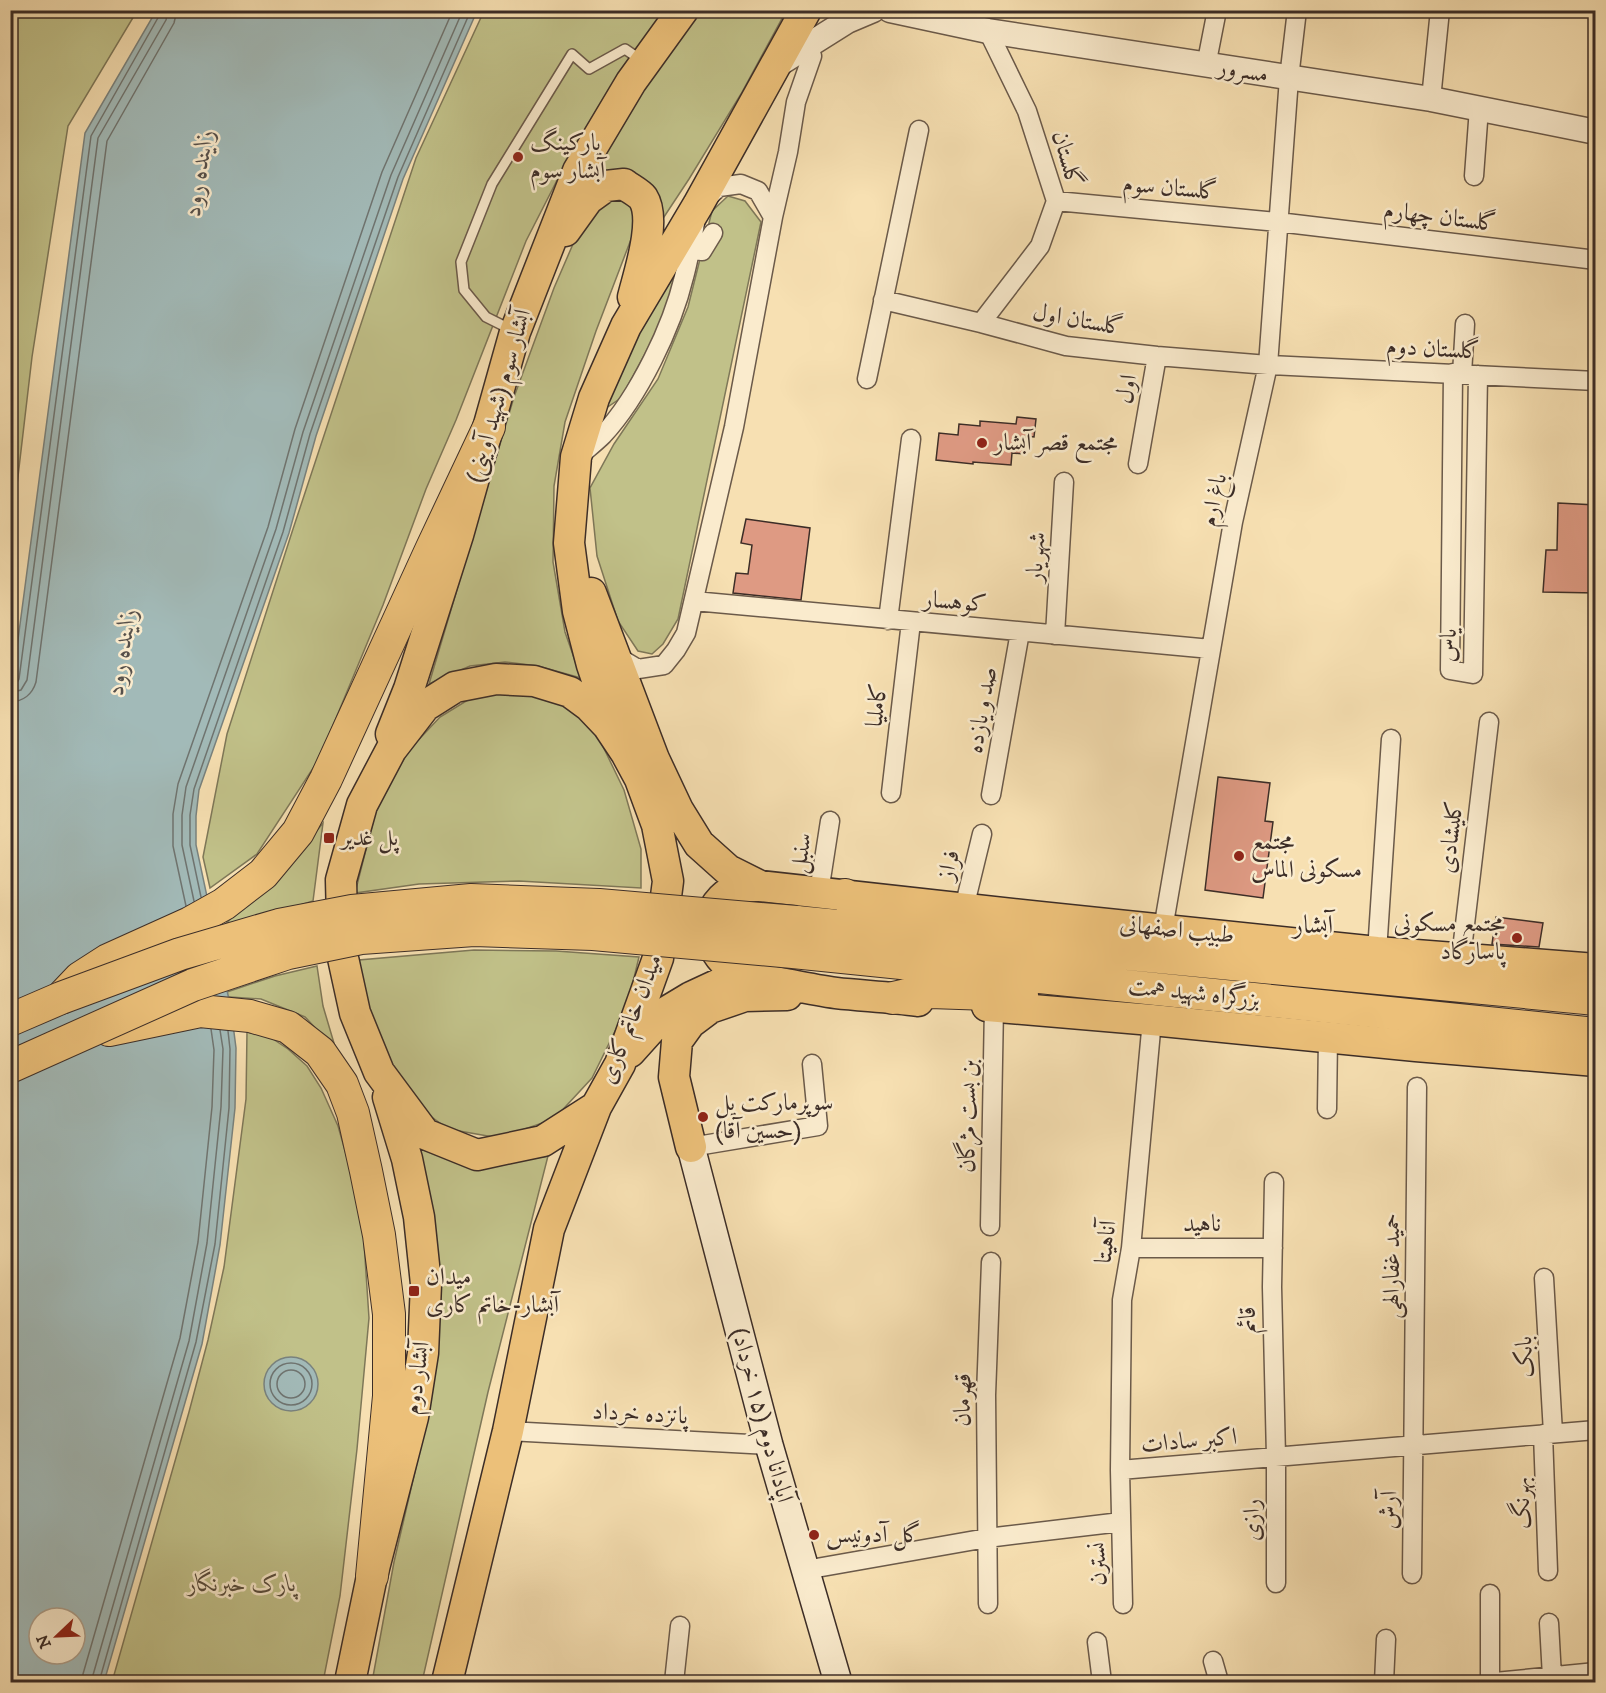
<svg xmlns="http://www.w3.org/2000/svg" width="1606" height="1693" font-family="'IM FELL DW Pica',Amiri,serif">
	<rect width="100%" height="100%" fill="#f7e0b2"/>
	<filter id="stains"><feTurbulence type="fractalNoise" baseFrequency=".00333" numOctaves="4"/><feColorMatrix values="0 0 0 0 .2 0 0 0 0 .09 0 0 0 0 .02 0 0 0 .5 -.17"/></filter>
	<radialGradient id="worn" r=".72"><stop offset=".6" stop-color="#630" stop-opacity="0"/><stop offset="1" stop-color="#630" stop-opacity=".3"/></radialGradient>
	<!-- green -->
	<path fill="#c1c189" stroke="#7e7758" stroke-width="1.5" d="M11 10 137 11 68 126 32 357 11 536Z
		M484 11H665L569 157 526 241 456 420 426 489 383 605 319 759 257 854 210 888 203 857 227 734 293 529 416 158Z
		M702 11H786L741 94 689 179 658 226 606 175 590 177 621 124 664 57Z
		M609 195 630 201 638 221 596 331 565 422 554 486 553 562 565 632 581 678 538 666 505 662 470 666 429 684 514 397 554 288 586 214Z
		M728 196 745 201 761 222 678 619 663 644 652 654 638 651 618 621 597 556 590 488 614 444 658 379 688 307 712 211Z
		M673 268 674 279 662 322 621 398 606 408 614 375Z
		M497 692H520L569 707 596 732 624 790 641 849V888L519 881 419 884 355 893 377 806 409 750 440 717 471 698Z
		M323 823 313 901 219 930 293 860Z
		M474 950 556 951 639 957 627 1007 592 1078 554 1119 499 1138 448 1129 410 1101 378 1049 364 1003 359 960Z
		M317 966 323 1006 336 1050 305 1017 261 999 215 996 275 976Z
		M247 1032 270 1037 288 1049 307 1066 321 1088 338 1126 351 1172 363 1228 369 1318 357 1449 340 1596 323 1682H112L189 1412 208 1340 224 1267 246 1099Z
		M420 1149 455 1160 493 1165 548 1156 488 1392 422 1682H372L394 1562 426 1424 416 1156Z"/>
	<!-- water -->
	<path fill="#a2bab8" stroke="#79827e" stroke-width="1.5" fill-rule="evenodd" d="M156 11H477L403 179 316 436 289 533 199 790 196 816V845L231 1009 236 1048 235 1108 220 1245 202 1344 104 1682H11L10 700 85 133ZM39 1618H75V1654H39Z
		M264 1384a27 27 0 1 1 54 0a27 27 0 1 1-54 0Z"/>
	<g fill="none" stroke-linecap="round" stroke-linejoin="round">
		<!-- shore -->
		<path stroke="#6f7470" stroke-width="1.5" d="M10 685 16 684 19 679 91 136 159 16 160 10
			M10 693 21 690 27 680 98 138 166 20 168 10
			M10 702C24 701 32 695 36 682L107 141 174 23 177 10
			M201 897 190 845V815L194 789 283 532 310 434 398 177 471 10
			M194 901 182 845V815L186 787 276 529 303 432 391 175 463 10
			M186 906 173 846V814L178 784 268 527 295 429 382 172 453 10
			M270 1384a21 21 0 1 1 42 0a21 21 0 1 1-42 0Z
			M277 1384a14 14 0 1 1 28 0a14 14 0 1 1-28 0Z
			M82 1682 83 1674 180 1338 198 1242 212 1107 214 1050 211 1029
			M91 1682 189 1341 207 1243 221 1107 223 1049 220 1030
			M99 1682 196 1342 215 1244 229 1108 230 1049 228 1031"/>
	</g>
	<!-- building -->
	<path fill="#de9a83" stroke="#3c2d27" stroke-width="1.5" d="M1017 417 1036 419 1034 437 1026 436 1024 454 1012 453 1011 465 973 462V464L936 460 939 433 958 435 959 424 980 426V421L1016 424Z
		M1558 503 1596 505V593L1543 592 1546 550H1557Z
		M746 519 810 528 801 600 733 593 736 573 748 574 752 545 741 543Z
		M1218 777 1270 783 1265 821 1273 822 1263 898 1205 890Z
		M1496 917 1543 923 1539 947 1492 944Z"/>
	<g fill="none" stroke-linecap="round" stroke-linejoin="round">
		<!-- service casing -->
		<g stroke="#6b5a4a" stroke-width="12">
			<path id="service" d="M512 330 486 317 464 290 461 262 492 184 572 54 589 69 625 49 641 60"/>
		</g>
		<!-- minor casing -->
		<g stroke="#6b5a4a" stroke-width="21">
			<path id="minor" d="M1206 66 1217 10
				M1431 99 1440 10
				M1474 176 1479 108
				M706 199 719 187 741 184 758 191 773 217
				M1056 201 1278 222 1596 260
				M690 249 702 251 713 233
				M883 300 981 323 1066 346 1157 356 1268 365 1596 381
				M981 323 1040 246 1056 201 1027 111 988 31
				M1453 373 1450 670 1473 674 1478 375
				M1462 374 1465 324
				M867 379 919 130
				M579 456C587 449 596 442 603 435 639 396 672 327 684 277 689 259 692 241 695 223
				M1138 464 1157 356
				M694 601 1211 649
				M888 620 911 439
				M1055 635 1064 482
				M616 656 638 669 664 665 676 650 686 633 734 427 773 217 788 152 796 102 812 56
				M891 793 911 622
				M991 795 1020 632
				M819 892 830 821
				M964 908 982 834
				M1163 929 1233 522 1268 365 1289 78 1297 10
				M1377 952 1391 739
				M1461 958 1489 722
				M1327 1109 1328 1037
				M691 1147 818 1126 812 1064
				M1274 1182 1272 1287 1276 1457V1583
				M990 1226 994 1006
				M1131 1248H1273
				M1544 1278 1553 1433
				M508 1431 769 1445
				M1543 1434 1548 1571
				M1120 1470 1122 1300 1131 1248 1152 1020
				M805 1570 987 1538 1121 1522
				M1412 1574 1417 1087
				M1490 1594V1682
				M988 1604 986 1395 991 1262
				M1123 1604 1120 1470 1596 1430
				M1549 1623 1552 1677
				M1097 1642 1102 1682
				M1213 1661 1219 1682
				M674 1682 680 1626
				M1384 1682 1386 1639
				M1495 1682 1596 1672"/>
		</g>
		<!-- tertiary casing -->
		<g stroke="#6b5a4a" stroke-width="27">
			<path id="tertiary" d="M890 10 988 31 1431 99 1596 132
				M777 65 847 21 873 10"/>
		</g>
		<!-- secondary casing -->
		<g stroke="#3c2d27" stroke-width="30">
			<path id="secondary" d="M691 1147 769 1445 838 1682"/>
		</g>
		<!-- primary casing -->
		<g stroke="#3c2d27" stroke-width="33">
			<path id="primary" d="M565 231 588 199 606 186 624 184C629 188 639 193 643 198 657 220 639 273 633 297
				M591 593 654 759 678 810 699 844 728 870 760 886
				M496 679 534 681 570 692 589 706 608 726 626 753 640 779 657 825 668 881 658 958 620 1064 596 1107 543 1141 477 1155 425 1134 379 1072 355 1013 343 958 341 880 362 805 391 750 425 706 455 687Z
				M613 727 592 665 578 611 569 543 576 457 594 398 626 326 698 205 806 10
				M391 734 409 689 458 535 515 332 578 171 631 82 683 10
				M918 1001C891 997 863 996 836 993 821 991 806 988 791 985 769 981 744 977 726 963 717 955 711 943 710 931 709 924 711 916 714 909 724 891 740 885 760 886L1040 917 1377 952 1596 969
				M987 1006 1152 1020 1416 1046 1596 1061
				M630 1052 666 1012 691 997 719 984
				M691 1147 674 1077 677 1041 690 1023 710 1008 745 996 787 995
				M350 1682 372 1576 413 1417 423 1353 426 1284 419 1217 407 1159 388 1097
				M447 1682 508 1431 549 1229 596 1107"/>
		</g>
		<!-- trunk casing -->
		<g stroke="#3c2d27" stroke-width="34">
			<path id="trunk" d="M845 895C860 912 880 909 901 912
				M796 922 1596 999
				M793 952 1596 1034
				M61 998 80 978 108 960 190 923 224 904 263 874 298 832 326 779 431 550 489 427
				M893 998 915 993 930 992 1022 995
				M109 1030 200 1011 250 1016 288 1027 320 1052 342 1084 353 1113 366 1171 379 1235 389 1314V1396L372 1576"/>
		</g>
		<!-- service -->
		<use href="#service" stroke="#faebcd" stroke-width="9"/>
		<!-- minor -->
		<use href="#minor" stroke="#faebcd" stroke-width="18"/>
		<!-- tertiary -->
		<use href="#tertiary" stroke="#faebcd" stroke-width="24"/>
		<!-- secondary -->
		<use href="#secondary" stroke="#faebcd" stroke-width="27"/>
		<!-- primary -->
		<use href="#primary" stroke="#ecc079" stroke-width="30"/>
		<!-- trunk -->
		<use href="#trunk" stroke="#ecc079" stroke-width="32"/>
		<!-- trunk-bridge casing -->
		<g stroke="#3c2d27" stroke-width="34" stroke-linecap="butt">
			<path id="trunk-bridge" d="M10 1020 61 998 180 954 279 925 352 911 471 900 599 905 796 922
				M10 1067 193 985 288 953 361 938 474 930 593 934 793 952"/>
		</g>
		<!-- trunk-bridge -->
		<use href="#trunk-bridge" stroke="#ecc079" stroke-width="32"/>
	</g>
	<!-- markers -->
	<g fill="#8f2418" stroke="#faebcd" stroke-width="2">
		<circle cx="518" cy="157" r="6"/>
		<circle cx="982" cy="443" r="6"/>
		<rect x="323" y="832" width="12" height="12" rx="3"/>
		<circle cx="1239" cy="856" r="6"/>
		<circle cx="1517" cy="938" r="6"/>
		<circle cx="703" cy="1117" r="6"/>
		<rect x="408" y="1285" width="12" height="12" rx="3"/>
		<circle cx="814" cy="1535" r="6"/>
	</g>
	<g text-anchor="middle" dominant-baseline="central" stroke-width="5" stroke-linejoin="round" paint-order="stroke">
		<!-- street labels -->
		<g font-size="24" fill="#3c2d27" stroke="#faebcd">
			<text transform="translate(1243 71) rotate(9)">مسرور</text>
			<text transform="translate(1067 159) rotate(74)">گلستان</text>
			<text transform="translate(1170 188) rotate(5)">گلستان سوم</text>
			<text transform="translate(1440 217) rotate(7)">گلستان چهارم</text>
			<text transform="translate(1078 320) rotate(10)">گلستان اول</text>
			<text transform="translate(1433 349) rotate(3)">گلستان دوم</text>
			<text transform="translate(1127 389) rotate(-80)">اول</text>
			<text transform="translate(499 396) rotate(-74)">آبشار سوم (شهید آوینی)</text>
			<text transform="translate(1214 500) rotate(-78)">باغ ارم</text>
			<text transform="translate(1036 557) rotate(-86)">شهریار</text>
			<text transform="translate(955 602) rotate(5)">کوهسار</text>
			<text transform="translate(1448 645) rotate(-86)">یاس</text>
			<text transform="translate(877 705) rotate(-83)">کاملیا</text>
			<text transform="translate(982 710) rotate(-80)">صد و یازده</text>
			<text transform="translate(1451 837) rotate(-83)">کلیشادی</text>
			<text transform="translate(801 853) rotate(-81)">سنبل</text>
			<text transform="translate(949 865) rotate(-76)">فراز</text>
			<text transform="translate(1177 930) rotate(6)">طبیب اصفهانی</text>
			<text transform="translate(1194 993) rotate(6)">بزرگراه شهید همت</text>
			<text transform="translate(631 1019) rotate(-69)">میدان خاتم کاری</text>
			<text transform="translate(968 1116) rotate(-89)">بن بست مژگان</text>
			<text x="1202" y="1224">ناهید</text>
			<text transform="translate(1106 1242) rotate(-83)">آناهیتا</text>
			<text transform="translate(1392 1266) rotate(-90)">حمید غفارالهی</text>
			<text transform="translate(1248 1320) rotate(-91)">قائم</text>
			<text transform="translate(1525 1357) rotate(-93)">بابک</text>
			<text transform="translate(417 1378) rotate(-82)">آبشار دوم</text>
			<text transform="translate(963 1400) rotate(-89)">قهرمان</text>
			<text transform="translate(640 1414) rotate(3)">پانزده خرداد</text>
			<text transform="translate(762 1415) rotate(75)">آپادانا دوم (۱۵ خرداد)</text>
			<text transform="translate(1189 1441) rotate(-5)">اکبر سادات</text>
			<text transform="translate(1522 1503) rotate(-92)">بهرنگ</text>
			<text transform="translate(1389 1510) rotate(-89)">آرش</text>
			<text transform="translate(1252 1520) rotate(-90)">رازی</text>
			<text transform="translate(1098 1564) rotate(-91)">نسترن</text>
		</g>
		<!-- poi labels -->
		<g font-size="24" fill="#3c2d27" stroke="#faebcd" text-anchor="start">
			<text x="530" y="143">پارکینگ<tspan x="530" dy="28">آبشار سوم</tspan></text>
			<text x="994" y="443">مجتمع قصر آبشار</text>
			<text x="341" y="838">پل غدیر</text>
			<text x="1251" y="842">مجتمع<tspan x="1251" dy="28">مسکونی الماس</tspan></text>
			<text x="1505" y="924" text-anchor="end">مجتمع مسکونی<tspan x="1505" dy="28">پاسارگاد</tspan></text>
			<text x="715" y="1103">سوپرمارکت پل<tspan x="715" dy="28">(حسین آقا)</tspan></text>
			<text x="426" y="1277">میدان<tspan x="426" dy="28">آبشار-خاتم کاری</tspan></text>
			<text x="826" y="1535">گل آدونیس</text>
		</g>
		<!-- park labels -->
		<g font-size="24" font-style="italic" fill="#574b3b" stroke="#faebcd">
			<text x="242" y="1584">پارک خبرنگار</text>
		</g>
		<!-- water labels -->
		<g font-size="26" font-style="italic" fill="#56504b" stroke="#faebcd">
			<text transform="translate(199 173) rotate(-81)">زاینده رود</text>
			<text transform="translate(122 652) rotate(-81)">زاینده رود</text>
		</g>
		<!-- neighbourhood labels -->
		<g font-size="26" fill="#3c2d27" stroke="#faebcd">
			<text x="1313" y="925">آبشار</text>
		</g>
	</g>
	<!-- margin -->
	<rect width="1606" height="1693" fill="none" stroke="#f7e0b2" stroke-width="36"/>
	<rect x="12" y="12" width="1582" height="1669" fill="none" stroke="#3c2d27" stroke-width="3"/>
	<rect x="18" y="18" width="1570" height="1657" fill="none" stroke="#3c2d27" stroke-width="1.5"/>
	<!-- north arrow -->
	<g transform="translate(57 1636) rotate(247)"><circle r="28" fill="#faebcd" stroke="#ae9f8b" stroke-width="1.5"/>
	<path d="M0-4.5L10 22L0 15L-10 22Z" fill="#8f2418"/>
	<text y="-9" font-size="16" font-weight="bold" text-anchor="middle" fill="#3c2d27">N</text>
	</g>
	<rect width="100%" height="100%" filter="url(#stains)"/>
	<rect width="100%" height="100%" fill="url(#worn)"/>
</svg>
